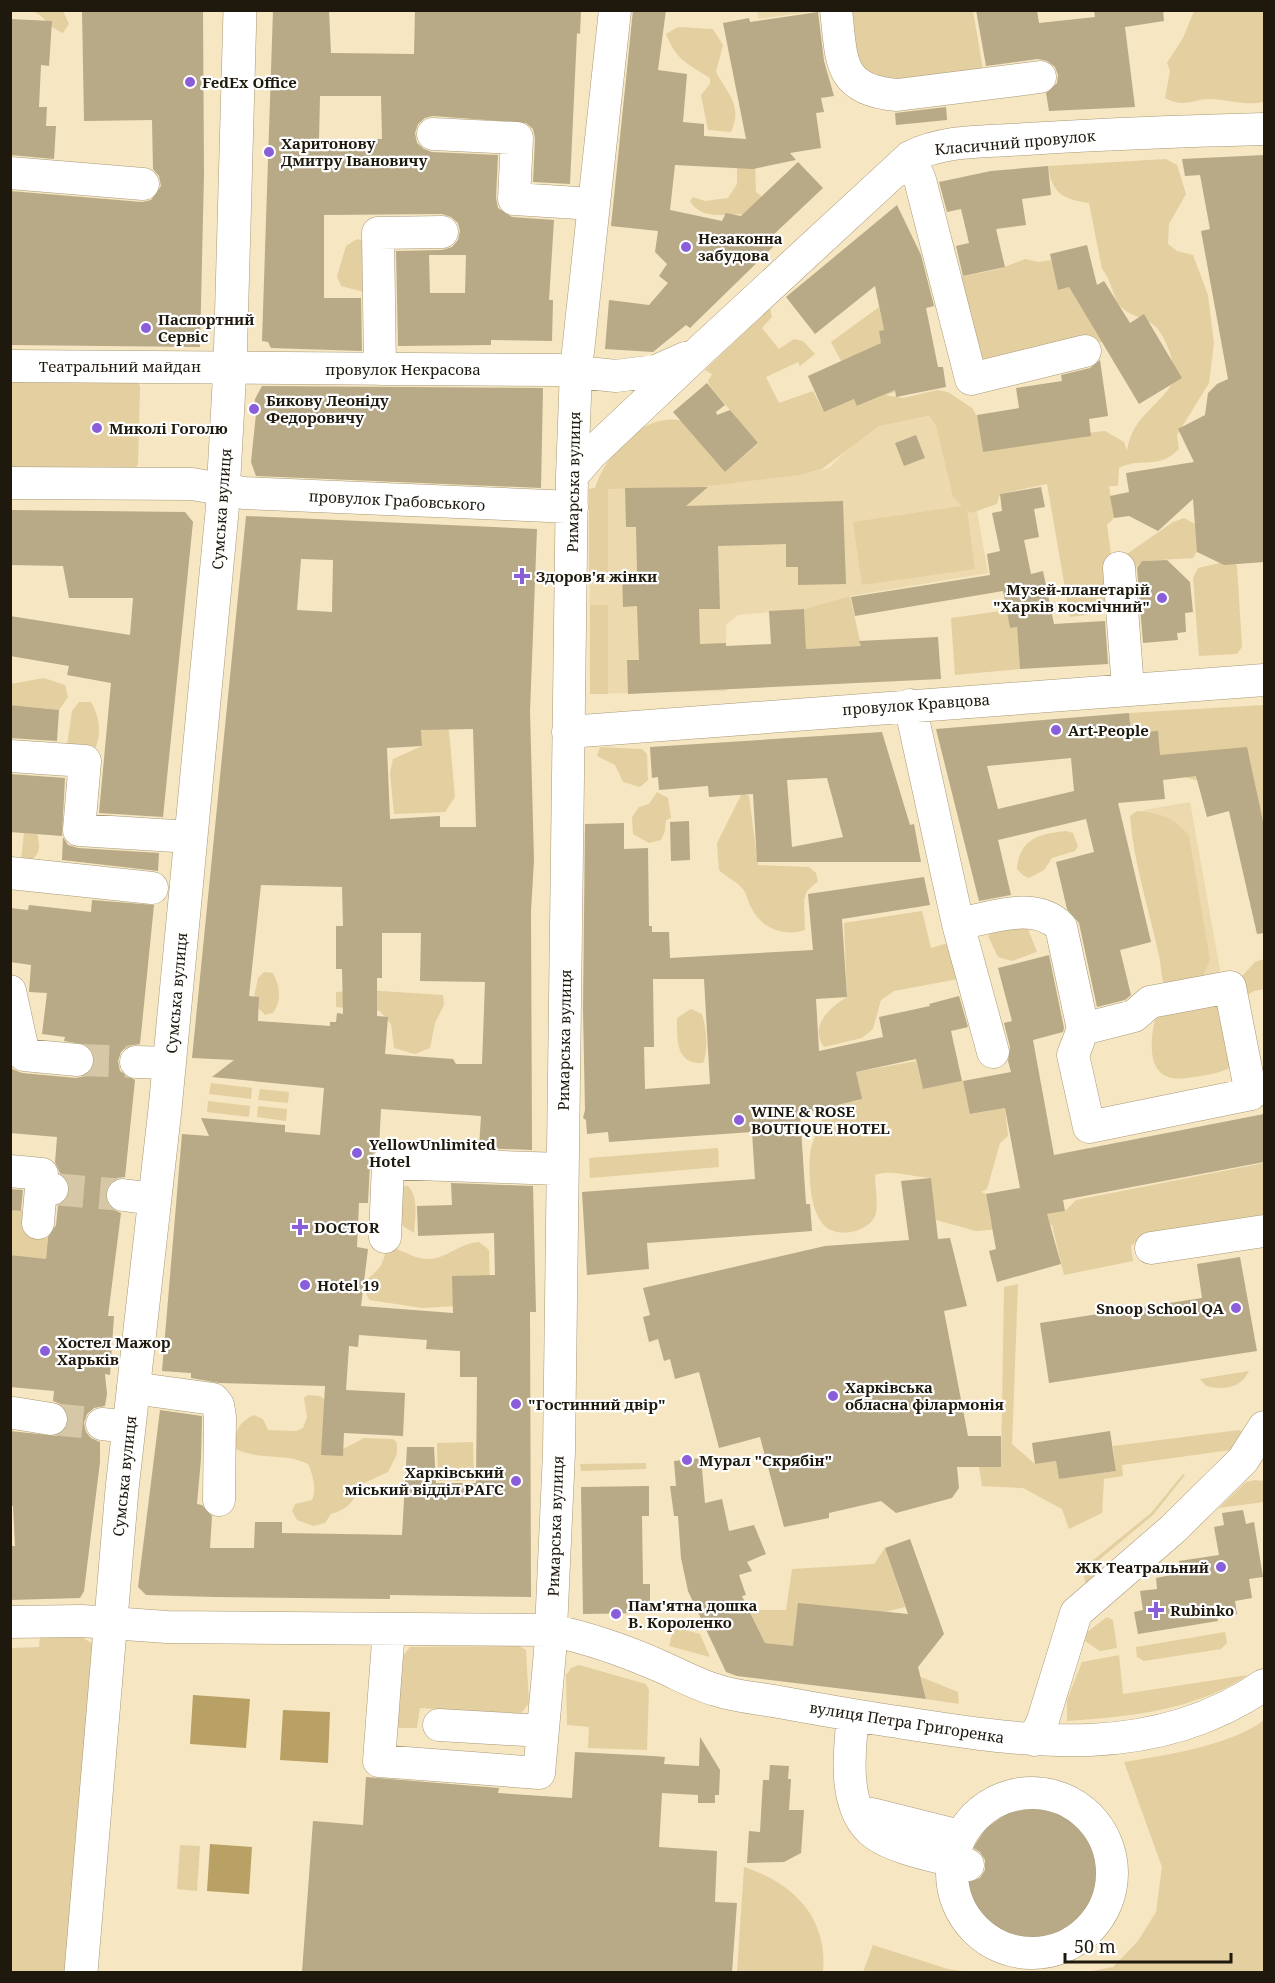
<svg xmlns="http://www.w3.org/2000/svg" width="1275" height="1983" font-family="'Noto Serif',serif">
	<rect width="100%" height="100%" fill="#f6e6c2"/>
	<!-- built -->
	<path fill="#ecd9ae" d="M757 10 816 11 759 19Z
		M959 411 988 573 850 596 804 609 738 615 726 625 727 691 590 694 589 489 800 475 829 468 854 443 881 425Z
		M1190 802 1221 976 1174 984 1144 810Z"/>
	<!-- green -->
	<path fill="#e4cfa0" d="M32 11H63L69 24 63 33C47 27 46 16 32 11Z
		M842 11H973L984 75 887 88 857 77Z
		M1194 11H1264V102C1245 106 1231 100 1212 99 1194 98 1185 109 1165 98L1170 71 1167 63 1183 38Z
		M678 27 713 29 723 45 716 72C728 95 743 105 731 132L708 130 701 95 710 84V78C688 64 676 60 666 34Z
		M1166 159 1177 165 1186 194 1169 224 1168 244 1177 251 1193 255 1208 295 1214 343 1209 383 1177 435 1179 449C1157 471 1142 456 1119 468L1118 486H1109L1114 518 1107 525 1119 611 1070 617 1047 484 1000 494 997 504 971 513 967 510 975 569 862 585 853 522 962 506 953 497 936 425 929 416 879 426 822 469 800 475 700 487 608 489V575L589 576V489L595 488C606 454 644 411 683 421L725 472 758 444 710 386 708 381 712 374 705 370 770 308 772 317 762 328 779 349 794 339 803 341 815 354 800 366 798 362 766 377 779 403 813 391 824 412 854 399 858 406 881 396 841 361 831 342 879 307 884 330 879 331 886 365 890 364 895 392 886 395 903 398 937 390 948 392 972 408 978 418 983 452 991 450 1005 442 1105 431 1124 442 1127 451C1132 419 1153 410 1170 387 1180 372 1167 339 1156 327 1146 317 1128 316 1120 306 1113 298 1112 280 1102 269L1089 203C1062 199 1052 193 1048 166Z
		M755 162 756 192 769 202 755 226 740 214C723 215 700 219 690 201L693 197 705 201 728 198 737 184V166Z
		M357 239 367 242 364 292 341 286 337 276 346 246Z
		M1025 259 1039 262 1051 260 1055 275 1069 287 1102 342 986 370 979 369 955 278 999 269Z
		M11 378 137 382 140 386 138 464 135 470 11 472Z
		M1184 518 1199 526 1201 545 1193 558 1142 561 1131 573 1124 556 1173 522Z
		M1228 561 1234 562 1237 566 1242 647 1237 654 1199 656 1193 578 1198 568Z
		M850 596 861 646 806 649 804 609Z
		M590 605H608V694H590Z
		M1007 610 1010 628 1017 627 1020 669 955 675 951 618Z
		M44 678 65 685 68 697 59 710 11 705V684Z
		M79 702H91C100 717 102 735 94 751L67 745 72 711Z
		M1264 705V906L1241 828 1206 783 1166 772 1131 735 1129 713Z
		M426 720H448L455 797 445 812 394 814 390 773 393 759 422 746 421 732Z
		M600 747 642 749 647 754 648 780 640 787 623 782 615 765 597 756Z
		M657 792 668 798 671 818 666 820 665 831 661 840 649 843 633 834 632 817 639 807 649 804Z
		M742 793 749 796 758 865 809 867 816 873 818 881 807 891 804 900 805 930C785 937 762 929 752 909 748 903 747 893 742 888 735 880 726 877 719 870L717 843Z
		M1137 811C1158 812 1177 819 1189 836L1210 960 1198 987 1166 988C1160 978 1162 967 1159 956 1149 909 1134 865 1130 816Z
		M1066 831 1073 833 1078 846 1075 851 1052 858 1044 870 1029 878 1024 876 1017 869C1020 838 1039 834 1066 831Z
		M24 833 37 834C40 846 41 854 30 861L21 860Z
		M922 911 931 948 951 942 958 979 894 991 881 1000 873 1029 862 1038 824 1047C809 1026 829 1008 847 997L844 923Z
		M1015 925 1028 929 1037 952 1012 961 998 957 988 936 999 927Z
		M1264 959V989L1254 991 1244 997 1237 1064C1226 1071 1213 1074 1201 1076 1192 1077 1181 1080 1172 1078 1145 1073 1151 1034 1156 1016L1234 985 1255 962Z
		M264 972 273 973C280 986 282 1000 273 1013L265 1015 253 1002 258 978Z
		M366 990 443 995 444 1005 435 1023 430 1048 415 1054 394 1048 391 1024 380 1011 336 1007V992Z
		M691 1009 702 1014C706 1027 709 1050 703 1063 675 1065 677 1038 677 1018Z
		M916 1061 923 1089 963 1081 972 1114 1005 1108 1008 1136 1000 1143 987 1189 981 1192 986 1194 991 1224 1065 1211 1076 1200 1264 1163V1216L1139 1239 1131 1246 1133 1261 1064 1275 1052 1225 976 1231 936 1220 931 1178C912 1177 891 1169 875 1175 875 1187 878 1201 876 1213 871 1233 834 1240 822 1223 809 1205 809 1176 810 1155 811 1140 823 1122 827 1107L860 1100 856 1072Z
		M211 1083 252 1088 251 1099 209 1094Z
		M260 1089 289 1092 288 1103 258 1100Z
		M208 1101 250 1106 249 1117 207 1112Z
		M258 1106 287 1109 286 1121 257 1117Z
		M718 1148 719 1167 590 1178 589 1158Z
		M10 1178 27 1179 48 1229 46 1261 11 1255V1210L23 1211 26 1189 11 1187Z
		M408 1186C419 1197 415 1219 414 1233L398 1223 400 1187Z
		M479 1242 489 1250 490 1289 474 1305 422 1308 370 1300C354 1280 374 1278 381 1265 384 1259 386 1252 387 1246 401 1249 416 1260 429 1259 448 1258 457 1244 479 1242Z
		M1018 1284 1012 1444 1035 1464 1056 1461 1059 1479 1116 1471 1113 1446 1239 1430 1245 1434 1238 1449 1122 1465 1123 1476 1104 1479 1102 1513 1069 1529 1062 1509 1023 1488 982 1486 979 1467H1001L1004 1287Z
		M1249 1371C1241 1389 1222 1390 1206 1386L1200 1379Z
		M308 1395 320 1396 328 1402 334 1445 343 1449 364 1438 393 1439 397 1443V1454L388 1472 362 1484C354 1500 349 1509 331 1514L325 1523 313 1526 297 1520 292 1511 295 1504 312 1500C317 1490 313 1475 308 1464 285 1452 260 1461 236 1449 234 1432 238 1422 254 1415L263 1419 268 1430 296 1431 303 1428 307 1417 304 1398Z
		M473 1442 474 1481H438L437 1443Z
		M646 1463V1469L581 1471 580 1464Z
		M1183 1474 1185 1475 1153 1515 1093 1565 1105 1579 1088 1593 1082 1569 1151 1513Z
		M1255 1480 1264 1481V1502L1219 1508 1246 1482Z
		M885 1548 905 1607 885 1612 816 1605 793 1646 765 1643 749 1610H786L792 1569 874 1564Z
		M1107 1617 1113 1620 1117 1648 1100 1651 1085 1641 1087 1632Z
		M674 1627 700 1634 710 1657 669 1646Z
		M1225 1632 1227 1643 1221 1649 1144 1661 1137 1657 1136 1647Z
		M40 1636H79L92 1643 93 1651 66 1972H11V1648L39 1647Z
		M519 1646 526 1650 529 1703 519 1716 420 1708 417 1728H397L400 1660 410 1647Z
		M1119 1655 1123 1694 1248 1675C1196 1710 1128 1717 1067 1721V1700L1082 1662Z
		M579 1665 646 1684 649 1690 647 1750 588 1748 589 1727 567 1725 566 1675 571 1668Z
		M921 1677 958 1692 959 1704 926 1699Z
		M1264 1720V1972H1087L1113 1967 1138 1941 1156 1912 1162 1867 1124 1762C1166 1755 1230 1746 1264 1720Z
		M180 1845 200 1846 197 1891 177 1889Z
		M744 1867C793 1883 828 1917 823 1972H737Z
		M873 1945 948 1969 969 1972H863Z"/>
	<!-- water -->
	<path fill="#b9a065" d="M193 1695 250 1699 246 1748 190 1744Z
		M283 1710 330 1712 328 1763 280 1760Z
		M210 1844 252 1847 249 1894 207 1891Z"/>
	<!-- building -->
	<path fill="#b8a987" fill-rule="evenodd" d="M82 10H203L204 174 200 347 10 345V191L142 202 151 200 161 186 159 176 153 169 152 120 84 121Z
		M273 10H329L331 53 414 54 415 10H581L580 34 577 33 570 184 533 182 535 138 533 129 526 123 433 116 425 118 418 124 415 133 417 143 424 149 432 152 498 155 496 198 498 208 512 217 554 220 549 300H553L552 341 491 340V345L398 346 396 251 442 250 452 247 458 240 460 231 458 223 451 217 442 214 324 215V298H361L362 351 271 348 268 342 262 341ZM320 96H381L382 139 319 140ZM429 255H466L465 293H430Z
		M633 10H666L658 70 687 74 683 122 704 124V136L746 139 723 23 749 18 750 22 818 12 824 61 834 96 821 98 824 112 816 113 821 148 790 153 796 160 753 169 675 165 670 210 722 221 726 213 741 216 798 162 823 188 770 238 776 244 690 328 686 325 653 352 605 349 609 300 649 305 668 283 659 276 667 264 655 252 658 231 611 226Z
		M976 10H1037L1039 23 1095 17 1094 10H1163L1164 21 1125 27 1135 107 1049 111 1046 93 1057 83 1058 75 1055 67 1047 61 1038 59 986 66Z
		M10 19 52 21 49 66 41 65 39 107H47L46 126H56L54 159 10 155Z
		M946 107 947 120 896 125 895 113Z
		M1264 155V562L1224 565 1197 552 1193 499 1158 531 1129 516 1114 518 1110 496 1129 492 1126 473 1194 462 1178 429 1205 415 1208 393 1217 384 1228 379 1201 231 1210 229 1200 175 1185 176 1182 159Z
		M1048 166 1051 195 1022 199 1026 225 996 229 1005 267 963 276 956 246 969 243 961 209 947 212 939 182 991 171Z
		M897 205 921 255 934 306 926 308 938 367H943L946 387 896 397 895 390 857 406 854 399 824 412 808 376 881 343 879 331 884 330 875 286 815 334 786 297Z
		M1087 245 1097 285 1104 281 1130 323 1144 314 1182 378 1139 404 1069 287 1058 290 1050 254Z
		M1100 360 1108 416 1089 419 1091 436 983 452 977 415 1019 408 1016 388 1062 381 1061 375 1090 368Z
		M707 383 725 405 716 412 717 415 730 410 758 443 725 472 673 412Z
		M262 386 543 388 541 488 256 476 251 462 256 414H254L255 399Z
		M916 435 925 458 904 466 895 443Z
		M708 487 686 506 843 501 846 584 798 585V567H786V544L718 546 720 609H699L700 644 726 643V646L771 644 769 611 804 609 806 649 861 646 859 641 938 637 941 679 628 694 627 660H639L637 606 623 607 622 572H637L636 527H626L625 488Z
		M1041 487 1045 507 1034 509 1039 537 1024 540 1031 574 1043 571 1054 624 1105 621 1108 664 1020 669 1017 627 1010 628 1003 591 855 616 851 597 990 575 987 554 1000 551 992 513 1002 511 1000 494Z
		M10 510 185 512 193 522 163 817 99 813 111 683 67 675 69 666 10 656V616L130 635 133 598H69L63 566 10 565Z
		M246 516 537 529 530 711 534 860 531 911 532 1150 479 1148 481 1116 381 1109 379 1148 373 1154 370 1162 368 1203H359L357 1247 368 1249 361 1306 453 1313 452 1276 495 1275 494 1233 418 1236 417 1206 452 1205 451 1183 533 1186 536 1312H530L531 1597 390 1595V1599L214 1597 146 1595 138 1587 160 1410 202 1416 201 1459 197 1504 202 1505 212 1516 210 1548H254L255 1522H282V1533L402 1535 407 1447H434L436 1483H476L477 1377H460V1351L426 1349 427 1340 359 1335 358 1347 349 1346 346 1390 405 1393 403 1436 344 1433 343 1456 321 1455 325 1386 219 1383 191 1378V1373L162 1371 182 1134 209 1136 201 1118 285 1125V1132L320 1135 324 1088 212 1077 234 1060 192 1058ZM301 559 333 560 332 612 297 610ZM473 729 476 827H440V816L390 819 387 748 422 746 421 730ZM261 885 342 887 343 926H336V969H342L343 1014 337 1013 336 1022H330V1026L258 1021 259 997 249 996ZM382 933H421L420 981 485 982 482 1064H456L453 1059 385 1054 388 1017 377 1016V978H382Z
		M1167 560 1190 582 1193 612 1185 613 1186 632 1177 633 1178 640 1143 643 1137 568 1142 561Z
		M10 705 59 710 57 741 10 738Z
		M1129 713 1131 733 1158 731 1160 755 1247 747 1264 826V933L1257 934 1229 811 1207 817 1196 776 1163 780 1165 799 1118 803 1151 942 1120 950 1131 995 1125 1000 1097 1007 1079 923 1067 909 1056 862 1094 852 1086 819 998 840 1011 895 979 901 936 729ZM1071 758 1074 791 998 809 987 766Z
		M882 732 910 825 914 824 921 862H757L753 794 709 797 708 786 659 790 658 777 652 778 650 747ZM827 778 843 837 792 847 787 780Z
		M10 774 65 778 62 836 10 832Z
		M689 821 690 860 671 861 670 822Z
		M624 823V849L648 848 649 926H652V932H669L670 958 813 950 808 894 924 877 930 905 842 919 847 997 816 999 819 1051 883 1037 879 1017 930 1006 929 1004 959 996 968 1027 951 1031 962 1081 923 1089 916 1059 856 1072 862 1099 800 1114 806 1204H810L812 1231 647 1243 649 1269 587 1275 582 1192 755 1179 752 1132 609 1142 608 1132 587 1134 586 1120 583 1118 585 1110 583 1009 585 824ZM653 979H704L710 1084 645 1089 644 1047H654Z
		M63 837 68 845 78 848 159 853 158 871 62 860Z
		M92 900 154 905 140 1044 127 1046 121 1052 118 1061 120 1071 135 1080 125 1177 117 1178 109 1184 105 1193 107 1202 112 1209 121 1213 108 1316H114L110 1375 105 1374 107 1394 105 1406 94 1408 87 1414 84 1423 86 1432 91 1438 100 1442V1462L84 1591 80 1598 10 1600V1546H15L13 1506 10 1505V1431L57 1436 65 1430 69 1421 68 1413 63 1405 53 1401 54 1391 10 1387V1255L46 1259 48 1237 56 1225 58 1206 66 1200 70 1190 68 1181 60 1173 55 1162 57 1137 10 1133V1068L22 1073 76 1078 85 1076 91 1071 95 1061 93 1052 87 1045 64 1041 65 1037 42 1034 47 993 29 992 31 965 10 962V908L28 910 29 905 91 912Z
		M1049 955 1064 1028 1063 1032 1033 1040 1054 1155 1264 1114V1162L1063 1200 1065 1211 1047 1214 1061 1264 997 1282 989 1251 996 1249 986 1194 1020 1188 1005 1108 970 1114 963 1081 1011 1072 1008 1061 1010 1047 1004 1023 1012 1021 998 968Z
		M931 1178 938 1239 950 1238 967 1306 944 1311 968 1436H1001V1467H957L959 1488 952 1498 896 1513 881 1501 829 1513V1518L784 1527 760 1437 719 1448 699 1372 675 1379 670 1359 664 1361 658 1339 649 1342 643 1317 650 1315 643 1288 825 1246 909 1240 901 1181Z
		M10 1189 23 1190 21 1211 10 1210Z
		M1240 1257 1257 1351 1049 1383 1040 1323 1202 1298 1197 1264Z
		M1110 1431 1116 1471 1059 1479 1056 1461 1035 1464 1032 1443Z
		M701 1458 705 1503 722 1499 729 1531 754 1525 766 1554 747 1562 752 1571 739 1575 746 1595 742 1596 765 1643 793 1646 798 1603 908 1614 885 1548 910 1539 944 1634 918 1667 926 1699 737 1676 726 1672 688 1591 681 1558 678 1516H674L670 1486H676L674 1461Z
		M649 1486V1516H642L643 1584H650V1613L583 1614 581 1487Z
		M1243 1510 1246 1524 1254 1522 1263 1577 1249 1579 1252 1598 1235 1601 1237 1614 1217 1617 1218 1621 1138 1634 1134 1612 1143 1610 1140 1591 1157 1589 1156 1578 1181 1573 1179 1561 1219 1555 1214 1527 1224 1525 1222 1513Z
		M700 1737 720 1770 719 1795H715V1803H698V1795L662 1793 659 1847 717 1851 715 1902 737 1903 732 1972H302L313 1821 363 1825 366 1777 499 1788 498 1793 572 1798 575 1752 653 1756 665 1757 664 1764 699 1766Z
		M770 1765 789 1766 788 1779H791L789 1810H804L801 1853 784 1862 747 1863 749 1831 760 1832 763 1780H769Z
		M1034 1808 1060 1813 1082 1828 1097 1850 1101 1876 1095 1902 1079 1923 1057 1937 1030 1941 1005 1934 984 1918 971 1898 968 1882 980 1878 985 1870V1860L980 1852 973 1848 986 1828 1008 1813Z"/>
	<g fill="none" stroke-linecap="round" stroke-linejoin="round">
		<!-- minor-tunnel -->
		<path stroke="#d6c7a7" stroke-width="32" stroke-dasharray="32 16" stroke-linecap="butt" d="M77 1060 136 1062
			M52 1189 123 1195
			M51 1419 102 1424"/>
		<!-- minor casing -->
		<g stroke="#a89977" stroke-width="33">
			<path id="minor" d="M836 10C842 60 837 90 897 95L1040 77
				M433 134 517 138 514 199 594 204
				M910 157 920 180 971 379 1085 351
				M10 173 143 184
				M10 366 558 370 616 376 656 371 685 358
				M380 369 378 233 442 232
				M572 476 591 454 700 351 910 157C946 139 987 142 1027 139 1106 134 1185 131 1264 129
				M10 483 192 484 244 493 572 507
				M1119 568 1128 689
				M910 705 958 924C991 918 1035 900 1061 927L1083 1029 1073 1055 1089 1127 1251 1094 1230 987 1150 1002 1134 1016 1083 1029
				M568 732 1264 680
				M10 756 85 761 79 830 191 837
				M10 873 152 888
				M958 924 993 1052
				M10 991 24 1055 77 1060
				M136 1062 169 1063
				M10 1171 42 1174 41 1188
				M123 1195 154 1199
				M38 1223 41 1188 52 1189
				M385 1237 388 1163 562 1169
				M1151 1248 1264 1231
				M133 1388 213 1399 218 1405 220 1417 219 1500
				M14 1413 51 1419
				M102 1424 129 1427
				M10 1622 82 1621 167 1627 550 1630C589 1638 626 1651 662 1667 680 1675 698 1685 716 1690 736 1697 758 1698 779 1702 812 1708 845 1714 878 1719 1011 1739 1145 1767 1264 1685
				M389 1629 379 1761 539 1773 550 1652 559 1452 572 476 576 370 615 10
				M853 1716C849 1751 842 1810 875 1834 897 1850 942 1857 968 1865
				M439 1725 542 1731
				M1034 1740 1043 1720 1076 1613 1173 1529 1243 1460 1264 1427
				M952 1873a80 80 0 1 1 160 0a80 80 0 1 1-160 0Z
				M872 1814 960 1836"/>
		</g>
		<!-- major casing -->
		<g stroke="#a89977" stroke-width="34">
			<path id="major" d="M81 1972 122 1489 165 1109 222 512 230 367 240 10"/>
		</g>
		<!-- minor -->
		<use href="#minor" stroke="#fff" stroke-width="32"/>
		<!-- major -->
		<use href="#major" stroke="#fff" stroke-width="33"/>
	</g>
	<!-- markers -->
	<g fill="#895ed8" stroke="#fff" stroke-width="2">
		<circle cx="190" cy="82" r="6"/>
		<circle cx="269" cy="152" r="6"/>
		<circle cx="686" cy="247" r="6"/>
		<circle cx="146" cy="328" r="6"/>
		<circle cx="254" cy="409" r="6"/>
		<circle cx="97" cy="428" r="6"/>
		<path d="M519 567h6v6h6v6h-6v6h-6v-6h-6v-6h6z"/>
		<circle cx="1162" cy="598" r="6"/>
		<circle cx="1056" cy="730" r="6"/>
		<circle cx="739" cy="1120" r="6"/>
		<circle cx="357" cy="1153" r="6"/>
		<path d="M297 1218h6v6h6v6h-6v6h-6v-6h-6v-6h6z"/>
		<circle cx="305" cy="1285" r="6"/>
		<circle cx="1236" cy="1308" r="6"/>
		<circle cx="45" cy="1351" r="6"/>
		<circle cx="833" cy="1396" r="6"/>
		<circle cx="516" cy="1404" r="6"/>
		<circle cx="687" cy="1460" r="6"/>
		<circle cx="516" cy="1481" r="6"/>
		<circle cx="1221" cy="1567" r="6"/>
		<path d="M1153 1601h6v6h6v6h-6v6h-6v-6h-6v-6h6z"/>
		<circle cx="616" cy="1614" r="6"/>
	</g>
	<g text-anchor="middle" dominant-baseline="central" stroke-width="4.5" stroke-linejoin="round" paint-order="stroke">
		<!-- poi labels -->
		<g font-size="15" font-weight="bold" fill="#1e190c" stroke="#fff" text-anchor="start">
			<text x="202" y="82">FedEx Office</text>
			<text x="281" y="143">Харитонову<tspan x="281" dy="17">Дмитру Івановичу</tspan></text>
			<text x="698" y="238">Незаконна<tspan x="698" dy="17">забудова</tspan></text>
			<text x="158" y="319">Паспортний<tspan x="158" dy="17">Сервіс</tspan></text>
			<text x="266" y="400">Бикову Леоніду<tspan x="266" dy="17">Федоровичу</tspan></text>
			<text x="109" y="428">Миколі Гоголю</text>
			<text x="536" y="576">Здоров'я жінки</text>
			<text x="1150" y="589" text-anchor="end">Музей-планетарій<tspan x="1150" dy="17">"Харків космічний"</tspan></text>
			<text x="1068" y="730">Art-People</text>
			<text x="751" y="1111">WINE &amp; ROSE<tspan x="751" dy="17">BOUTIQUE HOTEL</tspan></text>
			<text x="369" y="1144">YellowUnlimited<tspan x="369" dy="17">Hotel</tspan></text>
			<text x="314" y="1227">DOCTOR</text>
			<text x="317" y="1285">Hotel 19</text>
			<text x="1224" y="1308" text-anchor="end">Snoop School QA</text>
			<text x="57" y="1342">Хостел Мажор<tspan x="57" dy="17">Харьків</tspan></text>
			<text x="845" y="1387">Харківська<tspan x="845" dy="17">обласна філармонія</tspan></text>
			<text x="528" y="1404">"Гостинний двір"</text>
			<text x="699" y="1460">Мурал "Скрябiн"</text>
			<text x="504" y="1472" text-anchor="end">Харківський<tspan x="504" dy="17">міський відділ РАГС</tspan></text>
			<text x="1209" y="1567" text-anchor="end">ЖК Театральний</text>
			<text x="628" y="1605">Пам'ятна дошка<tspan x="628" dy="17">В. Короленко</tspan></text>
			<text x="1170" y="1610">Rubinko</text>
		</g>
		<!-- street labels -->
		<g font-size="15" fill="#1e190c" stroke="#fff">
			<text transform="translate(1015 142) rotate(-5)">Класичний провулок</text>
			<text x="120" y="366">Театральний майдан</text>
			<text x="403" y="369">провулок Некрасова</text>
			<text transform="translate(573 482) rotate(-89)">Римарська вулиця</text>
			<text transform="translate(397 500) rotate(3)">провулок Грабовського</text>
			<text transform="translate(221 509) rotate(-86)">Сумська вулиця</text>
			<text transform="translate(916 704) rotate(-4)">провулок Кравцова</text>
			<text transform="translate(176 993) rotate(-85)">Сумська вулиця</text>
			<text transform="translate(564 1040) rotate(-89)">Римарська вулиця</text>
			<text transform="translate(124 1476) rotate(-84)">Сумська вулиця</text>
			<text transform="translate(555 1526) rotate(-88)">Римарська вулиця</text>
			<text transform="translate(907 1722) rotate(9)">вулиця Петра Григоренка</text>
		</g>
	</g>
	<!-- border -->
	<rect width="1275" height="1983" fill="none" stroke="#1e190c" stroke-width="24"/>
	<!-- scale -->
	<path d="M1065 1953v9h166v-9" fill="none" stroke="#1e190c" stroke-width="3"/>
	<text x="1074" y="1953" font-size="18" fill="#1e190c" stroke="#ffffff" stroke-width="4.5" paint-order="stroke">50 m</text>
</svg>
